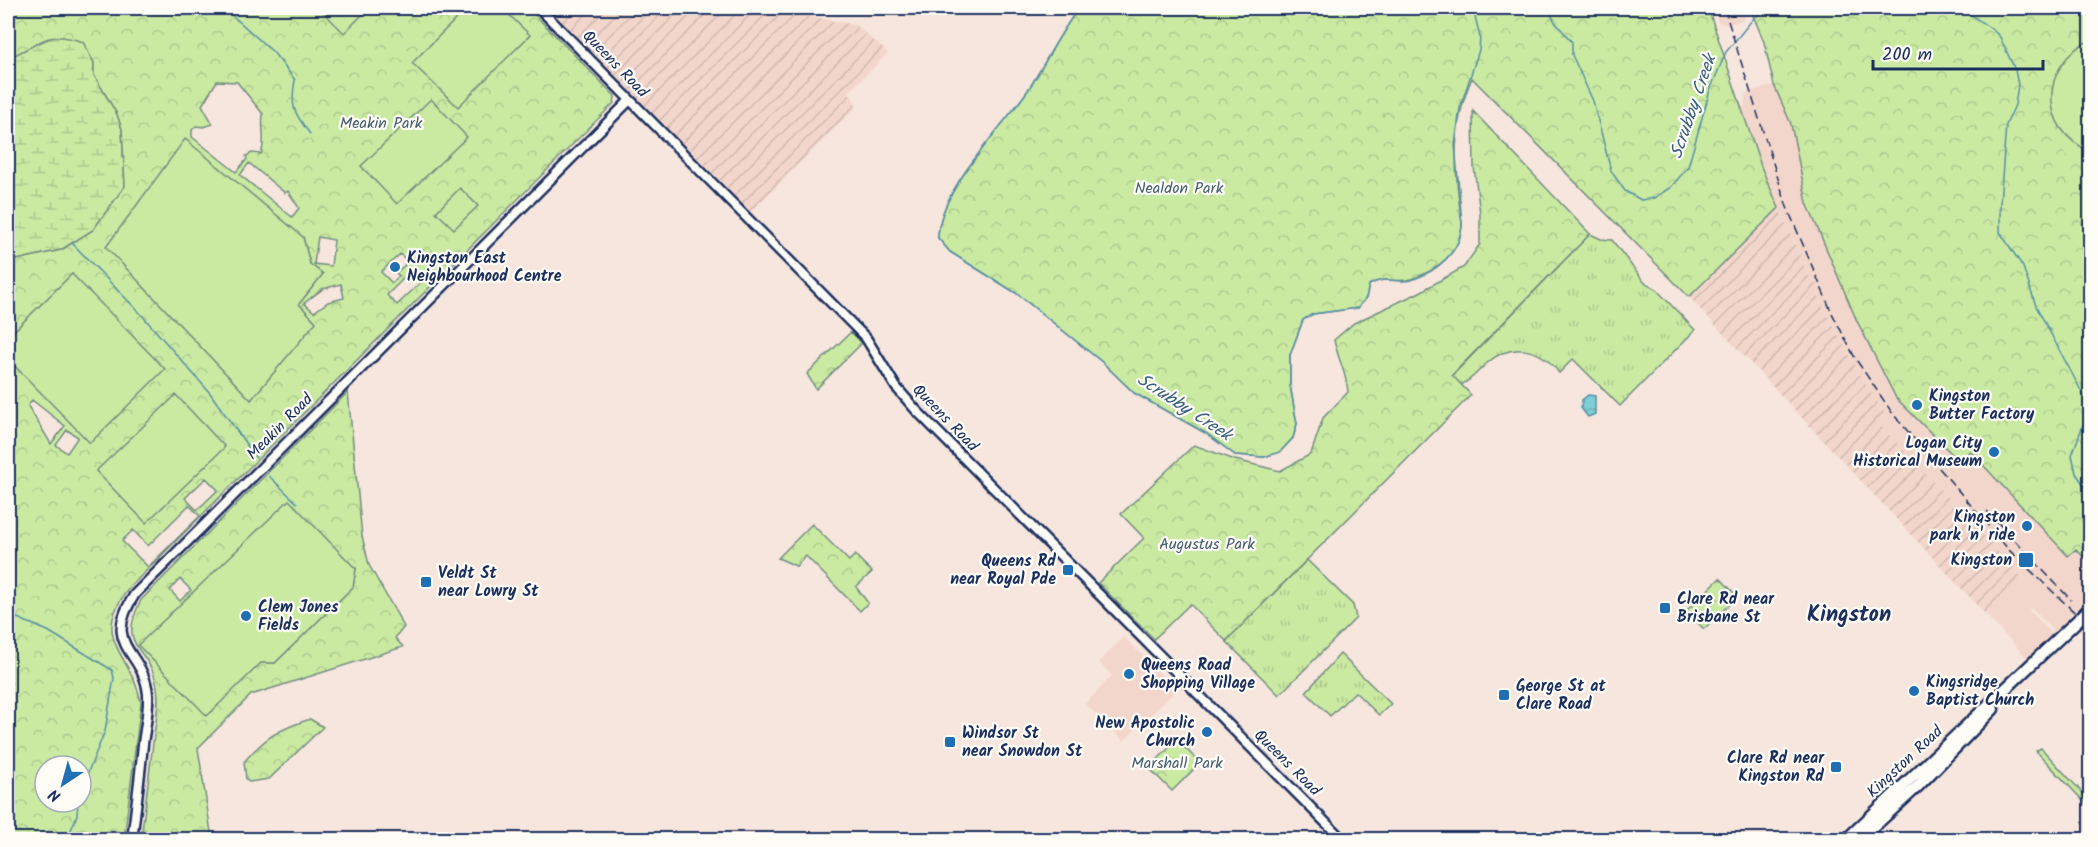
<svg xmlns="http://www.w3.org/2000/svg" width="2098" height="847" font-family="Kalam,sans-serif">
	<defs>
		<pattern id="industrial-furrows" width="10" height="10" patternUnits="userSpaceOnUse" patternTransform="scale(1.5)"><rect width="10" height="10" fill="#f3d6cb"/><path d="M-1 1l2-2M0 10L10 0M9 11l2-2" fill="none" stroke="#d0b8b1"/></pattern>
		<pattern id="grass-tufts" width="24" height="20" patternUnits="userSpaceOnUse" patternTransform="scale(1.5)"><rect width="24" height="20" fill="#caeaa2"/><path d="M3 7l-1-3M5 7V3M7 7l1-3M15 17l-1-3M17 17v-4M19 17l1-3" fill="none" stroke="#adc98e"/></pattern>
		<pattern id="wetland-marsh" width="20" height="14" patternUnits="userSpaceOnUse" patternTransform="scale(1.5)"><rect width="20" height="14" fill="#caeaa2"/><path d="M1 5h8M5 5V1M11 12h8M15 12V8" fill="none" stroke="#adc98e"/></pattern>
		<pattern id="park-crowns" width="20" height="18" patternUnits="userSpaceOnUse" patternTransform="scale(1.5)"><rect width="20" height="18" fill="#caeaa2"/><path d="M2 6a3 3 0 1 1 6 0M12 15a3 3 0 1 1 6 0" fill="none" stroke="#adc98e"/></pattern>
		<pattern id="water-waves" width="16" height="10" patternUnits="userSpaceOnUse" patternTransform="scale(1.5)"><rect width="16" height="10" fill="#7ecfd4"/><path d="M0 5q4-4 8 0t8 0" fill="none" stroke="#6cb2b8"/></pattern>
	</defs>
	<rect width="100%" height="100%" fill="#f7e6dd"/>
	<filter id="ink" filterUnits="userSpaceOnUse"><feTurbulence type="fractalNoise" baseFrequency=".0167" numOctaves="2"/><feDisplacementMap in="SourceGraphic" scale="12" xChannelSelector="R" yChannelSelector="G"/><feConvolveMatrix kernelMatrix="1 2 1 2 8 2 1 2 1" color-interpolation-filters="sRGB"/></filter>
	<g filter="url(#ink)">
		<!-- built -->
		<path fill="#f3d6cb" d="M1708 8H1743L1745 16 1743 20 1725 25 1718 22 1716 15 1711 16Z
			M1774 85 1791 124 1807 203 1856 319 1896 399 1959 461 1970 451 2069 555 2076 548 2090 564V589L2081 597 2089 605 2078 615 2069 613 2072 617 2055 633 2032 608 2029 610 2052 634 2027 658 1987 616 2025 580 1878 424 1886 416 1867 387 1817 296 1820 288 1808 275 1762 169 1743 110 1746 93Z
			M1124 637 1173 686V693L1124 741 1085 704 1112 676 1099 662Z"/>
		<!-- industrial -->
		<path fill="url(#industrial-furrows)" d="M548 8H737L742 13 766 8 856 25 888 53 849 92 857 106 751 212Z
			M1779 208 1808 275 1820 288 1817 296 1867 387 1887 416 1879 424 2025 580 1987 616 1689 297Z"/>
		<!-- grass -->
		<path fill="url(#grass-tufts)" stroke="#728c80" stroke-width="1.5" d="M1590 234 1601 239 1612 240 1644 282 1655 288 1695 330 1620 406 1573 359 1559 373C1540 346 1510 342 1486 364 1477 372 1472 380 1461 385L1452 376Z
			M1307 560 1353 605 1356 618 1279 695 1226 641Z
			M1340 654 1391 704 1379 715 1355 692 1330 716 1306 692Z
			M2041 748 2090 801V808L2036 751Z"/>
		<!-- wetland -->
		<path fill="url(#wetland-marsh)" stroke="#728c80" stroke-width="1.5" d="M62 34 83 42 94 63V75L117 114 122 129 125 186 93 230 61 250 8 262V58C26 50 43 39 62 34Z"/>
		<!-- park -->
		<path fill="url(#park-crowns)" stroke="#728c80" stroke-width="1.5" fill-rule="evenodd" d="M8 8H528L615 96 614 103 130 587C88 639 131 652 141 702L124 839H8V359L90 442 72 274 8 337V262L61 250 93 230 125 186 122 129 117 114 94 75V63L83 42C46 29 41 44 8 58ZM217 81 237 82 263 114C261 129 266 141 261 154L252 153 246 156 247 159 236 172 192 137V130L196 126 203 127 213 124 202 105ZM249 163 285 193 288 191 299 208 292 217 240 175ZM303 237 310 264 323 274 299 304 316 322 106 247ZM318 237 334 240 331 266 314 264ZM400 254 408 262 396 273 399 276 392 283 381 272ZM411 271 421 282 397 305 387 295ZM341 284 344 298 328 302 314 312 304 303 323 289ZM32 400 65 426 51 444 28 406ZM67 430 78 437 67 453 56 445ZM206 478 218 490 197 510 185 498ZM189 505 200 516 148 567 122 541 133 530 148 546ZM45 766H81V802H45Z
			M1079 8H1708L1762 169 1779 208 1689 297 1472 78C1451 125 1454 173 1462 223 1462 251 1437 271 1411 279 1395 284 1386 275 1369 285L1366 298 1358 308 1313 314 1303 320 1290 355V385L1297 424 1293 438 1280 452 1264 457 1235 455 1207 434 1134 393 1102 362 1016 293 950 252 938 238C938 190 1002 129 1028 90 1046 63 1059 33 1079 8Z
			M1750 8H2090V564L2076 549 2068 556 1970 451 1959 461 1896 398 1856 319 1807 203 1791 124 1774 85 1764 42Z
			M1473 111 1590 234 1452 375 1471 395 1226 641 1190 604 1154 639 1098 583 1144 538 1121 514 1194 445 1235 460 1280 471 1311 454 1323 418 1348 392C1347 375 1338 359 1334 340L1354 323 1420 292 1464 267 1480 244V213L1474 167Z
			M851 332 862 343 816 389 807 374Z
			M348 392 362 536 369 565 404 627 395 638 403 647 251 695 198 748 212 839H141C145 807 149 775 153 743 155 725 160 706 157 688 152 646 115 651 141 600ZM356 569 353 587 275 663H262ZM180 579 191 590 180 601 170 590Z
			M812 524 849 561 855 555 872 572 856 587 868 603 860 611 806 556 796 566 778 558Z
			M1720 578 1735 594 1736 598 1704 629 1686 611Z
			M310 719 323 727 269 779 249 782 246 779 244 762C266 736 278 730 310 719Z
			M1177 740 1200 763 1172 791 1149 768Z"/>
		<!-- pitch -->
		<path fill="#caeaa2" stroke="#728c80" stroke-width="1.5" d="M319 8H369L344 33Z
			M467 8H502L530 35 458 107 412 63Z
			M2090 40V151C2037 129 2041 64 2090 40Z
			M431 99 467 137 397 204 361 166Z
			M185 139 303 237 310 264 323 274 299 304 316 322 251 400 106 247Z
			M460 188 478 206 454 229 436 212Z
			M72 274 165 369 90 443 8 359V337Z
			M176 395 225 447 146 523 96 471Z
			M289 500 356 569 353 587 275 663H261L207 716 138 645Z"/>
		<!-- water -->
		<path fill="url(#water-waves)" stroke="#568fa5" stroke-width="1.5" d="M1588 395 1595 396V414L1588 417 1581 408 1582 400Z"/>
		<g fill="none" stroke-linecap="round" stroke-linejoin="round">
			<!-- stream -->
			<path stroke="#568fa5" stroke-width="1.5" d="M224 8 273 52 295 80C290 107 294 113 310 134
				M1079 8C1059 33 1046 63 1028 90 1002 129 938 190 938 238L950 252 1016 293 1102 362 1134 393 1207 434 1235 455 1264 457 1280 452 1293 438 1297 424 1290 385V355L1303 320 1313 314 1358 308 1366 298 1369 285C1386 275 1395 284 1411 280 1437 272 1462 251 1462 223L1455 145 1460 108 1479 50 1480 37 1473 8
				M1548 8 1555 22 1572 42V55L1593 101 1611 171 1625 191 1641 200 1654 198 1671 187 1688 167 1710 90 1726 52 1753 19 1767 8
				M1941 8 1969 13 1994 31 2000 37 2015 70 2018 85 2015 105 2006 125 2000 204V232L2023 267 2036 306 2085 398 2084 422 2072 455 2076 473 2090 495
				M72 243 140 313 210 393 256 458
				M269 476 297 503
				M8 614 48 631 112 670 114 678 105 731 81 789
				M67 840 77 815 78 802"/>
			<!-- tertiary casing -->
			<g stroke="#1b2f5e" stroke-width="13">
				<path id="tertiary" d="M539 8 866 338 896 387 916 410 1343 840
					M132 840C136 808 140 776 143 744 145 728 149 710 148 694 144 650 100 647 135 594L629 101"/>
			</g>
			<!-- primary casing -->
			<g stroke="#1b2f5e" stroke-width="15">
				<path id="primary" d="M1846 840 2078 620
					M1859 840 1918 786 1993 709"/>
			</g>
			<!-- tertiary -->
			<use href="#tertiary" stroke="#fdfcf7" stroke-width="8"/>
			<!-- primary -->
			<use href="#primary" stroke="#fdfcf7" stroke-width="10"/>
			<!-- rail -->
			<path stroke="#1b2f5e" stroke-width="1.5" stroke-dasharray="9 4.5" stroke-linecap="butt" d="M1724 8 1787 207 1832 313 1855 358 1893 414 2009 550 2090 627
				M1987 511 2071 600"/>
			<!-- primary-bridge casing -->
			<g stroke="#1b2f5e" stroke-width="15" stroke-linecap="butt">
				<path id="primary-bridge" d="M2078 620 2090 608"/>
			</g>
			<!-- primary-bridge -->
			<use href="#primary-bridge" stroke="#fdfcf7" stroke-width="10"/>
		</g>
	</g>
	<!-- markers -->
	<g fill="#1f6fb2" stroke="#fdfcf7" stroke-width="2">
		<circle cx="395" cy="267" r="6"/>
		<circle cx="1917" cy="405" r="6"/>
		<circle cx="1994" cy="452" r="6"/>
		<circle cx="2027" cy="526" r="6"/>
		<rect x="2018" y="552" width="16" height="16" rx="3"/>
		<rect x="1062" y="564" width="12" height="12" rx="3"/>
		<rect x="420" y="576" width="12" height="12" rx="3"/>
		<rect x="1659" y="602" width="12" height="12" rx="3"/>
		<circle cx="246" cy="616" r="6"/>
		<circle cx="1129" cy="674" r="6"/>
		<circle cx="1914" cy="691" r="6"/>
		<rect x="1498" y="689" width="12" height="12" rx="3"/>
		<circle cx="1207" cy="732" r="6"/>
		<rect x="944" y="736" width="12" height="12" rx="3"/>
		<rect x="1830" y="761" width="12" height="12" rx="3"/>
	</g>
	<g text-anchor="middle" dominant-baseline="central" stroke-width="4.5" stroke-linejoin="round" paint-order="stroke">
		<!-- street labels -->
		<g font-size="16" fill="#1b2f5e" stroke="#fdfcf7">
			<text transform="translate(615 64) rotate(46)">Queens Road</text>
			<text transform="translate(945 418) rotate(46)">Queens Road</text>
			<text transform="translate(280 427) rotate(-45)">Meakin Road</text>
			<text transform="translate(1905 762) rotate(-43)">Kingston Road</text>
			<text transform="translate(1287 763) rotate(45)">Queens Road</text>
		</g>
		<!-- park labels -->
		<g font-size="16" fill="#475e6f" stroke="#fdfcf7">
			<text x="381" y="123">Meakin Park</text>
			<text x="1179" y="188">Nealdon Park</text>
			<text x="1207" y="544">Augustus Park</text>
			<text x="1177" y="763">Marshall Park</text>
		</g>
		<!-- poi labels -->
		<g font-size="16" font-weight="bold" fill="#1b2f5e" stroke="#fdfcf7" text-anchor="start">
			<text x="407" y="258">Kingston East<tspan x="407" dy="18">Neighbourhood Centre</tspan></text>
			<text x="1929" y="396">Kingston<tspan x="1929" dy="18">Butter Factory</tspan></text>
			<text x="1982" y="443" text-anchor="end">Logan City<tspan x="1982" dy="18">Historical Museum</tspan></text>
			<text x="2015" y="517" text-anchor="end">Kingston<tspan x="2015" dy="18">park 'n' ride</tspan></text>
			<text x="2012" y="560" text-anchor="end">Kingston</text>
			<text x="1056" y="561" text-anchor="end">Queens Rd<tspan x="1056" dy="18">near Royal Pde</tspan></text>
			<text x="438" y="573">Veldt St<tspan x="438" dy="18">near Lowry St</tspan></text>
			<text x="1677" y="599">Clare Rd near<tspan x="1677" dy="18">Brisbane St</tspan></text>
			<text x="258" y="607">Clem Jones<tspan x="258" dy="18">Fields</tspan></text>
			<text x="1141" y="665">Queens Road<tspan x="1141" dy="18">Shopping Village</tspan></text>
			<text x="1926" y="682">Kingsridge<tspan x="1926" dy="18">Baptist Church</tspan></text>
			<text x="1516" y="686">George St at<tspan x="1516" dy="18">Clare Road</tspan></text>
			<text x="1195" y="723" text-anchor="end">New Apostolic<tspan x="1195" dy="18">Church</tspan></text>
			<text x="962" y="733">Windsor St<tspan x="962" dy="18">near Snowdon St</tspan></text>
			<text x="1824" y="758" text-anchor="end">Clare Rd near<tspan x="1824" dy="18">Kingston Rd</tspan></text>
		</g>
		<!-- water labels -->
		<g font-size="18" font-style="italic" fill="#395f81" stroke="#fdfcf7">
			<text transform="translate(1694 107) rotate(-71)">Scrubby Creek</text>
			<text transform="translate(1184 408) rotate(33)">Scrubby Creek</text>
		</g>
		<!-- district labels -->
		<g font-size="22" font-weight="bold" fill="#1b2f5e" stroke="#fdfcf7">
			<text x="1849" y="615">Kingston</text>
		</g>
	</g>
	<!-- margin -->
	<rect width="2098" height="847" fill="none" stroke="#fdfcf7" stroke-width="30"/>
	<rect x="15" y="15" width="2068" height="817" fill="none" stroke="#1b2f5e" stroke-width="2" filter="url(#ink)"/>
	<!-- north arrow -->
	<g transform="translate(63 784) rotate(216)"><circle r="28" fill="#fdfcf7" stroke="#a3aaba" stroke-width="1.5"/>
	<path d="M0-4.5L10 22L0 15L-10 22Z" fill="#1f6fb2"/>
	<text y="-9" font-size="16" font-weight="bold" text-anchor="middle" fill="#1b2f5e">N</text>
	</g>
	<!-- scale -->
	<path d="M1873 60v9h170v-9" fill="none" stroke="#1b2f5e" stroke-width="3"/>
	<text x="1882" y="60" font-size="18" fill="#1b2f5e" stroke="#fdfcf7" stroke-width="4.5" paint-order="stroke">200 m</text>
</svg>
